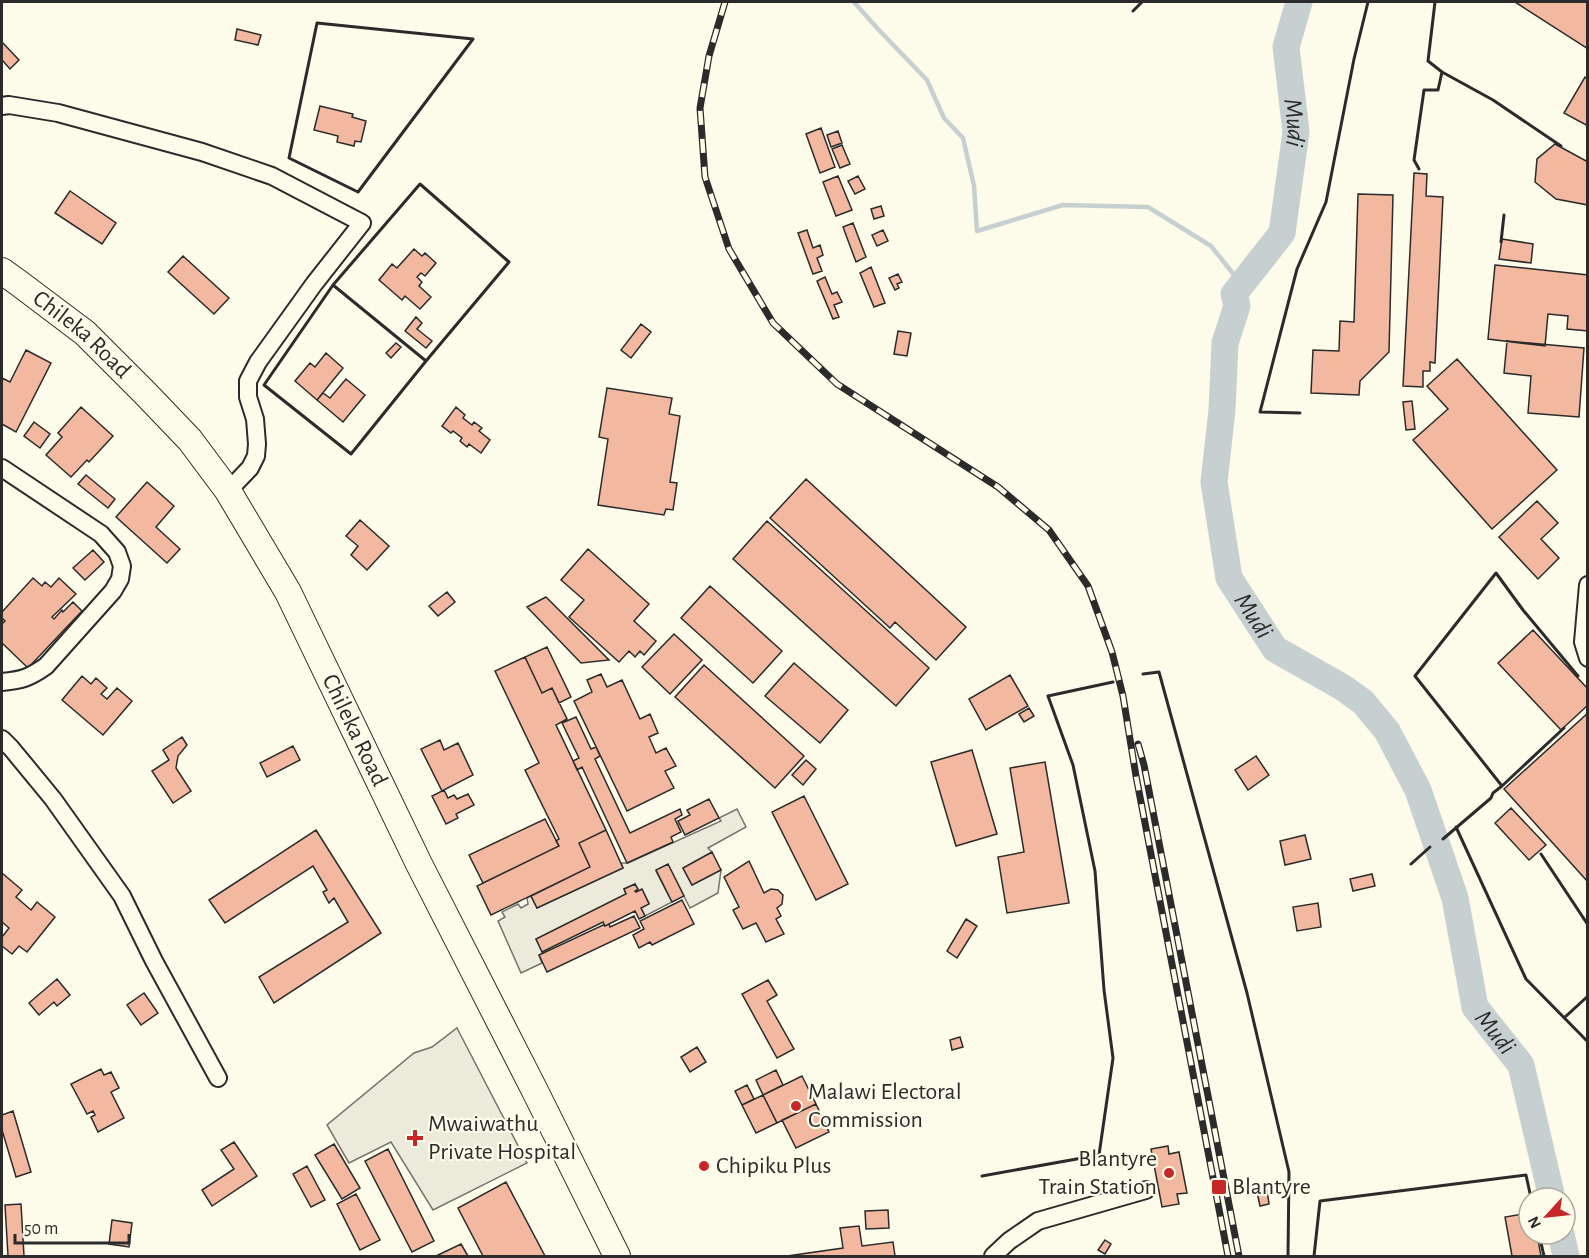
<svg xmlns="http://www.w3.org/2000/svg" width="1589" height="1258" font-family="'Alegreya Sans',sans-serif">
	<rect width="100%" height="100%" fill="#fdfbea"/>
	<!-- parking -->
	<path fill="#eceadb" stroke="#74746e" stroke-width="1.5" d="M737 809 746 827 708 848 712 852 683 868 692 885 721 870 718 893 690 908 668 865 656 871 672 902 645 916 641 908 649 903 642 890 636 892 635 884 624 889 626 894 536 939 543 953 539 955 542 963 521 973 498 921 505 917 502 912 518 904 521 908 528 904 527 898 531 896 537 908 623 868 621 863H628L721 821 719 818Z
		M457 1028 527 1163 433 1210 391 1142 349 1163 327 1125 414 1053 432 1047Z"/>
	<g fill="none" stroke-linecap="round" stroke-linejoin="round">
		<!-- stream -->
		<path stroke="#c7d0d0" stroke-width="4.5" d="M854 2 877 28 927 80 944 118 963 138 974 186 977 231 1063 205 1148 207 1211 246 1235 276 1232 322 1217 366 1213 424 1215 519 1233 592 1261 642 1302 662 1346 680 1366 699 1391 728 1413 778 1423 788 1455 898"/>
		<!-- river -->
		<g stroke="#c7d0d0" stroke-width="27">
			<path id="s1" d="M1299 2 1286 47 1296 132 1282 233 1234 294 1237 306 1225 343 1222 410 1214 482 1229 578 1275 649 1342 687 1363 702 1387 731 1418 790 1455 898 1475 1007 1521 1065 1552 1198"/>
			<path d="M1561 1234 1566 1256"/>
		</g>
	</g>
	<!-- building -->
	<path fill="#f2b8a0" stroke="#2b2b2b" stroke-width="1.5" d="M1515 2H1588V49Z
		M237 29 261 35 258 45 235 40Z
		M2 42 19 60 10 69 2 60Z
		M1585 77 1588 79V126L1564 113Z
		M320 106 353 114 352 117 366 121 361 142 355 141 354 146 337 142 338 136 314 130Z
		M821 128 835 167 820 173 806 134Z
		M838 131 842 143 831 147 827 135Z
		M1555 144 1588 162V205L1556 199 1535 182 1537 159Z
		M842 145 850 164 840 168 832 149Z
		M1414 173 1427 174 1426 196 1443 197 1435 363 1430 362V371H1423V387L1403 386Z
		M838 176 852 210 836 216 823 182Z
		M858 176 865 189 855 194 848 181Z
		M70 191 116 223 102 244 55 213Z
		M1358 194 1393 195 1389 352 1360 381 1359 395 1311 393 1313 350 1339 351 1340 321 1354 322Z
		M881 206 884 216 874 219 871 209Z
		M853 223 866 257 856 262 843 227Z
		M807 230 813 248 820 245 823 255 817 258 822 271 813 274 798 233Z
		M883 230 888 241 877 246 872 235Z
		M1502 239 1533 244 1531 263 1499 259Z
		M414 249 422 256 425 253 436 263 425 276 421 273 417 277 422 282 419 286 431 297 420 309 405 296 402 300 379 280 392 264 397 268Z
		M183 256 229 298 214 314 168 272Z
		M1495 265 1588 275V331L1567 329 1568 316 1548 314 1545 346 1488 339Z
		M871 267 885 303 874 307 860 273Z
		M898 274 902 282 897 284 899 288 895 290 889 278Z
		M825 277 832 294 837 292 842 302 834 305 839 317 833 319 817 281Z
		M416 317 422 323 417 329 432 341 426 348 405 331Z
		M641 324 651 332 631 358 621 350Z
		M898 331 911 333 907 356 894 354Z
		M1507 341 1584 348 1579 417 1528 413 1531 376 1504 373Z
		M396 343 401 347 391 358 386 353Z
		M26 350 51 363 16 432 2 424V378L10 382Z
		M326 353 343 368 317 400 295 381 310 363 315 367Z
		M1457 359 1557 470 1492 529 1413 440 1448 409 1427 386Z
		M346 379 365 395 343 422 317 400 323 393 330 398Z
		M607 388 672 398 669 414 680 416 670 482 677 483 673 510 666 509 664 515 598 505 608 439 599 437Z
		M1412 401 1415 429 1406 430 1403 402Z
		M81 407 113 436 89 462 87 460 71 477 46 455 62 437 58 433Z
		M456 407 465 415 463 418 472 425 474 422 482 428 479 431 490 440 481 453 469 444 467 447 460 441 462 438 453 431 451 433 442 426Z
		M34 422 50 434 40 448 24 436Z
		M86 475 115 499 108 508 78 484Z
		M806 479 966 627 936 660 895 622 890 628 770 518Z
		M147 482 174 506 156 527 180 549 167 563 116 517Z
		M1537 501 1558 523 1541 539 1559 558 1538 579 1499 537Z
		M360 520 389 546 367 570 351 555 358 546 346 536Z
		M767 521 929 668 896 706 733 559Z
		M588 549 649 604 634 621 656 641 644 655 640 651 635 657 629 651 619 662 569 617 584 600 561 580Z
		M93 550 104 562 85 580 73 568Z
		M33 578 42 586 45 582 51 587 59 578 76 594 52 617 54 619 62 610 63 612 73 602 82 611 28 668 2 643V622L3 623 5 621 2 618V612Z
		M710 586 782 651 753 683 681 618Z
		M447 592 455 602 438 616 429 606Z
		M546 597 609 660 581 663 527 607Z
		M1533 630 1588 689V705L1561 730 1498 663Z
		M674 634 702 660 670 694 642 667Z
		M547 647 571 697 559 703 552 688 542 693 525 657Z
		M525 657 542 693 552 688 567 719 556 725 606 830 579 843 590 867 491 915 477 886 559 846 556 841 559 839 525 770 539 763 495 671Z
		M794 663 848 710 820 743 765 696Z
		M704 665 804 756 775 788 675 697Z
		M601 674 607 687 622 680 640 719 650 714 658 733 649 737 656 753 666 748 676 766 665 771 674 788 627 811 574 701 592 692 587 680Z
		M1010 675 1028 706 986 730 969 699Z
		M82 676 91 684 96 678 107 688 101 694 107 699 117 688 132 701 103 735 62 700Z
		M1029 708 1034 716 1024 722 1019 714Z
		M1588 713V882L1504 789Z
		M576 717 591 749 596 747 600 756 595 759 630 833 680 809 682 815 675 819 681 832 671 837 673 842 627 863 582 767 577 770 573 761 579 758 562 723Z
		M182 737 187 745 178 756 176 768 191 791 173 803 152 771 169 760 163 750Z
		M440 740 444 750 458 743 473 775 442 791 421 749Z
		M293 746 300 760 267 777 260 763Z
		M972 750 997 834 956 846 931 762Z
		M1256 756 1269 775 1248 790 1235 770Z
		M806 760 816 769 803 785 792 775Z
		M1045 762 1069 903 1007 913 998 857 1024 852 1010 768Z
		M444 790 448 798 454 795 457 799 468 794 474 805 456 814 458 818 446 824 432 796Z
		M804 796 848 884 816 900 772 812Z
		M709 799 719 818 685 835 678 821 690 815 687 810Z
		M1511 808 1546 845 1529 860 1495 823Z
		M545 819 559 846 483 883 469 855Z
		M316 830 381 933 274 1003 259 977 348 922 334 898 329 903 323 892 327 890 313 866 225 923 209 900Z
		M606 830 623 868 537 908 531 896 590 867 579 843Z
		M1305 835 1311 859 1285 865 1280 841Z
		M712 852 721 870 692 885 683 868Z
		M749 861 764 893 771 889 778 890 783 895 782 904 777 908 781 916 776 919 784 934 766 942 756 923 743 929 733 910 739 907 724 877Z
		M668 864 684 896 672 902 656 870Z
		M2 873 22 890 16 897 31 910 37 902 55 917 27 952 19 946 12 954 2 946V937L9 928 2 922Z
		M1372 874 1375 886 1353 891 1350 879Z
		M635 884 638 889 635 891 636 892 642 889 649 904 641 908 645 916 639 919 635 911 605 926 603 922 542 952 536 939 626 894 624 889Z
		M682 900 694 924 652 945 650 942 639 948 633 935 644 929 640 921Z
		M1318 903 1321 927 1297 931 1293 907Z
		M634 916 640 928 547 972 539 955 603 925 605 926 609 924 610 927Z
		M966 919 977 926 957 958 947 951Z
		M57 979 70 995 57 1006 54 1002 39 1015 29 1003Z
		M768 980 777 995 767 1001 794 1049 777 1058 742 994Z
		M144 993 158 1013 141 1025 127 1005Z
		M960 1037 963 1047 952 1050 950 1040Z
		M697 1047 706 1062 690 1072 681 1057Z
		M101 1069 104 1075 111 1072 119 1088 111 1092 124 1118 98 1132 91 1117 95 1115 93 1111 87 1114 71 1084Z
		M776 1070 783 1085 763 1095 756 1080Z
		M802 1076 816 1104 777 1123 763 1095Z
		M747 1085 754 1099 742 1105 735 1091Z
		M763 1095 777 1123 756 1133 742 1105Z
		M816 1104 829 1132 796 1148 782 1120Z
		M13 1111 31 1172 16 1177 2 1130V1115Z
		M234 1142 257 1176 212 1206 202 1190 234 1169 221 1150Z
		M334 1144 360 1188 342 1199 315 1155Z
		M1168 1146 1169 1154 1179 1152 1187 1193 1177 1194 1179 1204 1162 1207 1151 1149Z
		M388 1149 434 1241 412 1252 365 1161Z
		M307 1166 325 1200 311 1207 293 1174Z
		M506 1182 545 1256H483L458 1208Z
		M1267 1190 1269 1204 1260 1206 1257 1192Z
		M356 1194 380 1240 360 1250 337 1204Z
		M21 1204 24 1256H8L5 1205Z
		M888 1210 889 1228 866 1229 865 1211Z
		M1529 1213V1234H1537L1541 1256H1512L1505 1217Z
		M112 1220 132 1223 129 1247 109 1244Z
		M859 1226 862 1246 893 1242 895 1256H787L843 1248 840 1228Z
		M1105 1240 1111 1244 1105 1254 1098 1250Z
		M461 1244 468 1256H436Z"/>
	<g fill="none" stroke-linecap="round" stroke-linejoin="round">
		<!-- minor casing -->
		<g stroke="#2b2b2b" stroke-width="20">
			<path id="minor" d="M2 106 9 105 58 113 202 152 272 176 362 223 314 284 258 362 248 381V397L255 419 257 444 256 456 250 468 228 491
				M2 468 101 534 117 552 122 566 120 579 113 591 46 666C29 678 22 680 2 682
				M1588 585 1583 642 1588 658
				M2 739 11 748 53 799 122 896 154 961 218 1078
				M993 1256 1009 1241 1038 1221 1146 1190"/>
		</g>
		<!-- highway casing -->
		<g stroke="#2b2b2b" stroke-width="28">
			<g id="highway">
				<path id="s2" d="M2 271 20 284 85 333 145 393 190 440 228 491 288 592 419 864 534 1089 617 1256"/>
			</g>
		</g>
		<!-- minor -->
		<use href="#minor" stroke="#fdfbea" stroke-width="16"/>
		<!-- highway -->
		<use href="#highway" stroke="#fdfbea" stroke-width="26"/>
		<!-- rail casing -->
		<g stroke="#2b2b2b" stroke-width="7">
			<path id="rail" d="M725 2 709 56 700 108 705 177 729 249 773 323 837 384 998 487 1049 530 1088 586 1112 652 1123 696 1136 776 1228 1256
				M1138 744 1144 765 1239 1256"/>
		</g>
		<!-- rail -->
		<use href="#rail" stroke="#fdfbea" stroke-width="4.5" stroke-dasharray="14" stroke-linecap="butt"/>
		<!-- wall -->
		<path stroke="#2b2b2b" stroke-width="3" d="M1133 11 1142 2
			M317 23 473 39 358 192 289 158Z
			M1442 72 1493 100 1561 146
			M1419 169 1414 160 1424 90H1438L1442 72 1428 61 1435 2
			M420 184 509 262 426 361 351 454 264 385 333 285Z
			M1501 242 1504 215
			M333 285 426 361
			M1300 413 1260 412 1297 269 1326 202 1354 59 1368 2
			M1143 674 1159 672 1247 993 1289 1172 1288 1256
			M1502 786 1415 676 1496 573 1523 610 1578 676
			M1456 827 1526 979 1588 1042
			M1443 839 1491 798 1493 793 1502 786 1564 728
			M1541 854 1588 925
			M1411 864 1430 847
			M1565 1017 1588 996
			M982 1176 1099 1155 1113 1058 1104 990 1095 871 1073 765 1048 696 1113 682
			M1539 1234 1544 1256
			M1314 1256 1320 1201 1526 1175 1531 1198"/>
	</g>
	<!-- markers -->
	<g fill="#c62828" stroke="#fdfbea" stroke-width="2">
		<circle cx="796" cy="1106" r="6"/>
		<path d="M412 1129h6v6h6v6h-6v6h-6v-6h-6v-6h6z"/>
		<circle cx="704" cy="1166" r="6"/>
		<circle cx="1169" cy="1173" r="6"/>
		<rect x="1211" y="1179" width="16" height="16" rx="3"/>
	</g>
	<g text-anchor="middle" dominant-baseline="central" stroke-width="4.5" stroke-linejoin="round" paint-order="stroke">
		<!-- street labels -->
		<g font-size="24" fill="#2b2b2b" stroke="#fdfbea">
			<text stroke="none"><textPath href="#s2" startOffset="102">Chileka Road</textPath></text>
			<text stroke="none"><textPath href="#s2" startOffset="588">Chileka Road</textPath></text>
		</g>
		<!-- poi labels -->
		<g font-size="24" fill="#2b2b2b" stroke="#fdfbea" text-anchor="start">
			<text x="808" y="1092">Malawi Electoral<tspan x="808" dy="28">Commission</tspan></text>
			<text x="428" y="1124">Mwaiwathu<tspan x="428" dy="28">Private Hospital</tspan></text>
			<text x="1157" y="1159" text-anchor="end">Blantyre<tspan x="1157" dy="28">Train Station</tspan></text>
			<text x="716" y="1166">Chipiku Plus</text>
			<text x="1232" y="1187">Blantyre</text>
		</g>
		<!-- water labels -->
		<g font-size="26" font-style="italic" fill="#2b2b2b" stroke="#fdfbea">
			<text stroke="none"><textPath href="#s1" startOffset="123">Mudi</textPath></text>
			<text stroke="none"><textPath href="#s1" startOffset="645">Mudi</textPath></text>
			<text stroke="none"><textPath href="#s1" startOffset="1149">Mudi</textPath></text>
		</g>
	</g>
	<!-- border -->
	<rect width="1589" height="1258" fill="none" stroke="#2b2b2b" stroke-width="6"/>
	<!-- north arrow -->
	<g transform="translate(1547 1216) rotate(243)"><circle r="28" fill="#fdfbea" stroke="#a9a89e" stroke-width="1.5"/>
	<path d="M0-4.5L10 22L0 15L-10 22Z" fill="#c62828"/>
	<text y="-9" font-size="16" font-weight="bold" text-anchor="middle" fill="#2b2b2b">N</text>
	</g>
	<!-- scale -->
	<path d="M15 1234v9h114v-9" fill="none" stroke="#2b2b2b" stroke-width="3"/>
	<text x="24" y="1234" font-size="18" fill="#2b2b2b" stroke="#fdfbea" stroke-width="4.5" paint-order="stroke">50 m</text>
</svg>
